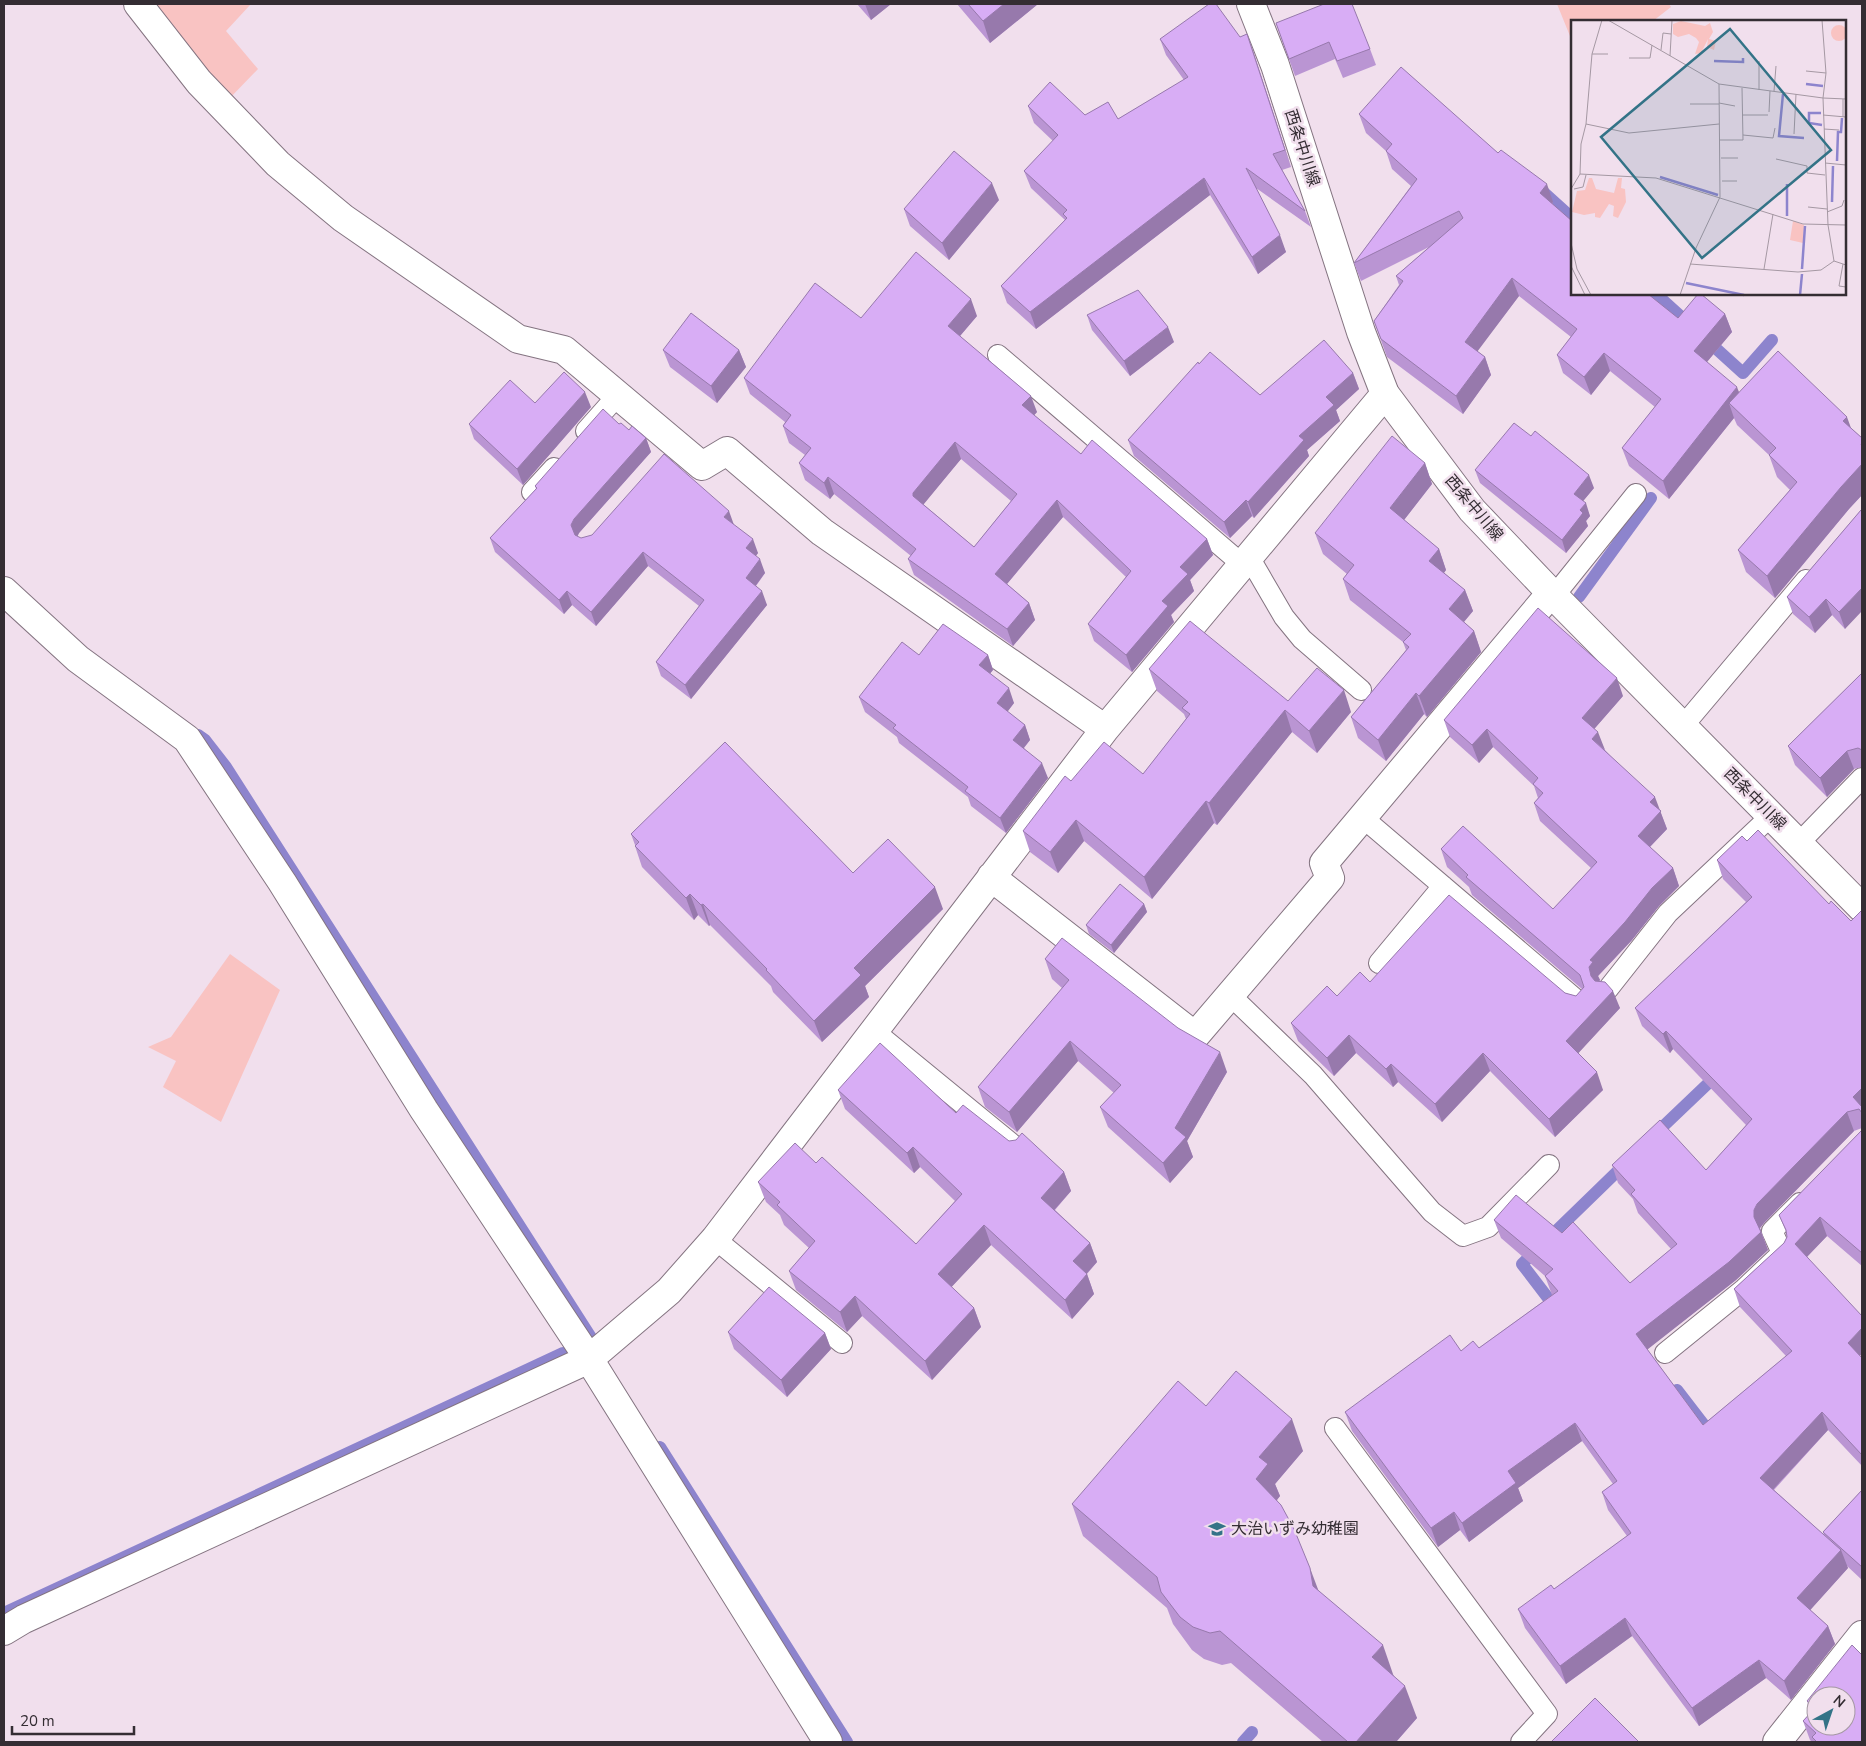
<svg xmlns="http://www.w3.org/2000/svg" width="1866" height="1746" font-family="'Nunito Sans','Noto Sans JP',sans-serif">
	<rect width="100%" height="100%" fill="#f1dfed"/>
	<!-- green -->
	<path fill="#f9c3c2" d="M147 4H251L226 31 258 69 227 101Z
		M1557 4H1669L1671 7 1653 21H1572V41Z
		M230 954 280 990 221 1122 163 1087 176 1061 148 1047 171 1037Z"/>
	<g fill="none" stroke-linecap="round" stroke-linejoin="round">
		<!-- stream -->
		<path stroke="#8d84cd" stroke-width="12" d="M1541 190 1572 218
			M1656 294 1743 373 1772 340
			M1579 597 1651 498
			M198 735 205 740 226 767 592 1339
			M1653 1136 1718 1074
			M1558 1311 1522 1264 1626 1163
			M1677 1390 1714 1438
			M660 1447 847 1742
			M4 1613 563 1353
			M1243 1742 1252 1732"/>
		<!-- service casing -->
		<g stroke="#847481" stroke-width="22">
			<path id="service" d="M998 355 1243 565
				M586 431 618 395
				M532 492 554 468
				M1249 557 1284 617 1302 639 1361 690
				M1554 596 1636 494
				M1683 726 1806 580
				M1362 817 1579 1002
				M1799 843 1862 778
				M1379 963 1443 886
				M1608 989 1668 913 1772 815
				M1230 995 1313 1075 1432 1212 1463 1236 1488 1227 1549 1165
				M874 1031 1018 1149
				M715 1239 842 1343
				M1665 1353 1744 1289 1782 1253 1772 1231 1800 1203
				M1335 1428 1547 1714 1521 1742"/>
		</g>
		<!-- minor casing -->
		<g stroke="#847481" stroke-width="30">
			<path id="minor" d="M138 4 199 82 278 164 343 218 518 339 564 350 702 466 727 451 822 532 1105 729
				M4 591 78 659 187 739 282 882 424 1110 589 1359 828 1742
				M991 877 1195 1036 1330 878 1324 863 1551 593
				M4 1631 24 1619 589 1359 669 1291 715 1239 1105 729 1385 394"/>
		</g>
		<!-- secondary casing -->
		<g stroke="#847481" stroke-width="30">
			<path id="secondary" d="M1251 4 1275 65 1361 332 1385 394 1472 510 1554 596 1862 908
				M1777 1742 1862 1635"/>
		</g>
		<!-- service -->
		<use href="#service" stroke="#fff" stroke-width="20"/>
		<!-- minor -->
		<use href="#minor" stroke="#fff" stroke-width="28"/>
		<!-- secondary -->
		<use href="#secondary" stroke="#fff" stroke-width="28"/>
	</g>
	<!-- wall -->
	<path fill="#ba95d3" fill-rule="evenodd" d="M857 4H891L871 20Z
		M957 4H1038L990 43Z
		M1276 23 1370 49 1376 65 1343 78 1335 59 1295 76Z
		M1240 37 1253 51 1291 167 1282 170 1305 211 1311 227 1256 188 1286 252 1258 274 1210 195 1036 329 1007 303 1001 286 1065 220 1031 188 1024 171 1053 141 1034 123 1028 106 1085 115 1118 119 1184 80 1166 55 1160 39Z
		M1359 114 1553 202 1552 204 1572 294 1678 318 1725 314 1732 332 1707 362 1739 392 1851 428 1862 438V495L1849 509 1775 598 1746 572 1738 550 1790 490 1777 477 1769 455 1737 425 1734 418 1669 499 1629 466 1622 448 1655 407 1610 371 1591 395 1563 373 1557 355 1571 337 1519 296 1477 351 1485 357 1491 375 1463 414 1387 357 1374 321 1399 285 1396 276 1429 247 1361 281 1354 263 1411 186 1392 169 1386 151 1366 133Z
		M999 200 949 260 910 226 904 209Z
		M1087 315 1174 342 1130 376 1092 330Z
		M977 316 960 336 1037 412 1034 415 1081 454 1207 539 1213 555 1190 580 1194 591 1171 615 1174 622 1132 672 1094 641 1088 624 1126 577 1063 517 1007 584 1029 603 1035 620 1013 646 914 575 908 559 911 556 834 494 830 499 805 480 799 463 805 455 789 443 783 426 785 422 750 394 744 378 861 318ZM961 459 1011 501 974 547 923 504Z
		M663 350H739L746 367 717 403 670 367Z
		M1199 364 1260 395 1353 373 1359 389 1336 410 1340 421 1307 450 1309 456 1254 518 1252 516 1230 538 1134 456 1128 440Z
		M535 403 591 407 523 485 474 439 469 424Z
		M619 424 629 430 646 438 651 452 579 533 577 537 581 538 733 524 758 553 756 556 765 573 756 586 767 605 691 699 661 676 656 662 699 606 648 566 596 626 572 605 564 614 495 552 490 538 536 489 535 486Z
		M1425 463 1432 484 1404 520 1439 549 1446 570 1444 573 1465 590 1473 611 1464 622 1474 631 1481 652 1427 717 1424 714 1386 761 1358 738 1351 717 1406 650 1403 642 1350 600 1343 579 1347 574 1323 554 1315 533Z
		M1475 470 1594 488 1583 501 1590 516 1586 521 1588 526 1566 553 1480 483Z
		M1861 510 1845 629 1832 615 1815 633 1793 614 1787 597Z
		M919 655H988L993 670 990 673 1014 703 1007 712 1025 725 1030 740 1024 748 1048 778 1006 833 971 806 968 797 899 743 897 737 865 712 859 697Z
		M1149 669 1288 701 1351 712 1317 753 1292 732 1217 825 1214 823 1152 899 1084 841 1058 873 1030 852 1023 831 1071 781 1143 774 1186 719 1184 714 1157 691Z
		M1862 673V767L1854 769 1827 797 1795 765 1788 746Z
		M1623 696 1594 729 1605 750 1660 811 1667 829 1650 847 1673 868 1679 886 1659 906 1632 940 1598 976 1600 980 1599 981 1620 1008 1578 1053 1603 1090 1555 1137 1490 1071 1442 1122 1398 1082 1393 1087 1356 1053 1334 1076 1298 1041 1291 1023 1337 996 1370 982 1565 993 1576 996 1582 989 1472 895 1469 887 1447 867 1441 849 1553 909 1591 868 1540 821 1534 803 1538 798 1534 786 1493 747 1479 763 1450 737 1444 720Z
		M631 834 853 873 943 909 865 986 869 997 822 1042 773 992 771 986 710 925 709 926 698 915 694 920 642 867 635 846V845Z
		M1747 841 1851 921 1862 910V1128L1854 1131 1764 1223 1760 1228 1761 1231 1768 1250 1736 1280 1647 1349 1703 1425 1786 1356 1740 1307 1734 1289 1784 1243 1787 1237V1234L1779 1215 1862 1130V1266L1827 1236 1807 1257 1860 1356 1862 1358V1466L1828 1430 1774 1490 1824 1535 1823 1532 1862 1490V1580L1846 1565 1848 1568 1810 1610 1828 1626 1835 1644 1791 1700 1766 1678 1699 1726 1632 1636 1566 1684 1525 1628 1518 1609 1554 1589 1627 1536 1608 1510 1602 1492 1613 1484 1582 1441 1518 1488 1523 1501 1469 1542 1460 1530 1438 1547 1352 1431 1345 1412 1461 1351 1479 1348 1552 1295 1545 1276 1501 1238 1494 1220 1562 1233 1630 1283 1671 1249 1638 1213 1633 1199 1618 1183 1612 1165 1706 1170 1746 1125 1673 1049 1670 1053 1642 1026 1635 1008 1746 902 1723 879 1717 860Z
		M1144 904 1147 912 1114 953 1089 934 1086 925Z
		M1045 959 1227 1072 1187 1141 1193 1157 1170 1183 1108 1127 1100 1107 1114 1093 1078 1061 1017 1132 985 1107 978 1087 1062 988 1052 979Z
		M838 1090 956 1113 1064 1172 1071 1191 1055 1210 1090 1243 1097 1262 1087 1274 1094 1294 1072 1319 991 1245 951 1287 974 1308 981 1327 932 1380 862 1316 847 1332 796 1290 789 1271 809 1248 784 1225 780 1215 766 1202 758 1182 816 1163 916 1244 955 1201 920 1167 914 1173 845 1109Z
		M728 1332 825 1333 831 1349 787 1397 734 1349Z
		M1206 1406 1303 1451 1275 1484 1280 1496 1277 1500 1318 1590 1394 1676 1417 1718 1396 1742H1323L1231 1663 1222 1665 1204 1659 1192 1650 1173 1624 1167 1608 1083 1536 1072 1504Z
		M1807 1701 1862 1742H1812L1810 1740 1803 1721 1811 1712Z"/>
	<!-- shaded-wall -->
	<path fill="#9779ac" d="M865 4H891L871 20Z
		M1004 4H1038L990 43 983 21Z
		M1247 34 1253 51 1291 167 1285 150Z
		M1204 178 1210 195 1036 329 1030 312Z
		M992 183 999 200 949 260 942 243Z
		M1547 184 1553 202 1547 211 1540 193Z
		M1280 235 1286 252 1258 274 1252 257Z
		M1512 278 1519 296 1471 360 1465 342Z
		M971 299 977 316 954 343 948 326Z
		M1725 314 1732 332 1701 369 1694 351Z
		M1168 327 1174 342 1130 376 1124 361Z
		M739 350 746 367 717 403 711 386Z
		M1604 353 1610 371 1591 395 1584 377Z
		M1485 357 1491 375 1463 414 1456 396Z
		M1353 373 1359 389 1336 410 1340 421 1307 450 1309 456 1254 518 1248 502 1299 436 1326 397Z
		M1737 387 1744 405 1729 403 1734 418 1669 499 1663 481Z
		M585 392 591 407 523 485 517 469Z
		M1031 396 1037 412 1028 422 1022 405Z
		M1847 417 1855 439 1843 421Z
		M646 438 651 452 579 533 576 539 571 525 574 519Z
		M955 442 961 459 919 510 913 496V493Z
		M1425 463 1432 484 1397 529 1390 508Z
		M1862 464V495L1849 509 1775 598 1767 576 1841 487Z
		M1589 475 1594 488 1579 506 1574 494Z
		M828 477 834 494 830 499 824 483Z
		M1057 500 1063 517 1001 591 995 574Z
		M1246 500 1252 516 1230 538 1224 522Z
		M1586 503 1590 516 1586 521 1588 526 1566 553 1562 540 1580 510Z
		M729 511 734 525 724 517Z
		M753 539 758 553 751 562 746 548Z
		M1207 539 1213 555 1190 580 1194 591 1171 615 1174 622 1132 672 1126 655 1162 601 1180 567Z
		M1439 549 1446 570 1437 582 1429 561Z
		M643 552 648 566 596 626 591 612Z
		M760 559 765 573 751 592 746 578Z
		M1862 588V611L1845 629 1839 612Z
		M1465 590 1473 611 1457 630 1449 609Z
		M567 591 572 605 564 614 559 600Z
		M762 591 767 605 691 699 685 685Z
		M1826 599 1832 615 1815 633 1809 617Z
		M1029 603 1035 620 1013 646 1007 629Z
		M1474 631 1481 652 1427 717 1419 696Z
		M988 655 993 670 985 680 979 665Z
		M1617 678 1623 696 1589 735 1582 718Z
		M1009 688 1014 703 1002 719 997 703Z
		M1344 690 1351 712 1317 753 1309 731Z
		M1416 693 1424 714 1386 761 1378 740Z
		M1285 710 1292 732 1217 825 1209 803Z
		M1025 725 1030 740 1018 755 1013 740Z
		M1487 729 1493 747 1479 763 1472 745Z
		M1598 732 1605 750 1592 739Z
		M1847 751 1854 769 1827 797 1820 778Z
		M1042 763 1048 778 1006 833 1000 818Z
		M1655 797 1667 829 1644 853 1638 836 1650 802Z
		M1206 801 1214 823 1152 899 1144 877Z
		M1076 820 1084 841 1058 873 1050 852Z
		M1673 868 1679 886 1659 906 1632 940 1598 976 1600 980 1596 985 1591 976 1589 967 1590 960 1652 888Z
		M935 887 943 909 865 986 869 997 822 1042 814 1021 854 968Z
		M690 894 698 915 694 920 686 898Z
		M703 904 710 925 709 926 701 905Z
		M1144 904 1147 912 1114 953 1111 945Z
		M1613 991 1620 1008 1573 1059 1566 1041Z
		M1666 1031 1673 1049 1670 1053 1663 1034Z
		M1349 1035 1356 1053 1334 1076 1327 1058Z
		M1070 1041 1078 1061 1017 1132 1009 1112Z
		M1220 1052 1227 1072 1187 1141 1193 1157 1170 1183 1163 1163 1175 1128Z
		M1483 1053 1490 1071 1442 1122 1435 1104Z
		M1391 1064 1398 1082 1393 1087 1386 1069Z
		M1597 1072 1603 1090 1555 1137 1549 1119Z
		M1862 1088V1113L1853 1097Z
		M1847 1112 1854 1131 1764 1223 1760 1228 1761 1232 1768 1250 1736 1280 1643 1353 1636 1334 1754 1217V1210L1757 1204Z
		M913 1147 920 1167 914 1173 907 1153Z
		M1064 1172 1071 1191 1048 1217 1041 1198Z
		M1820 1217 1827 1236 1801 1263 1795 1244Z
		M984 1225 991 1245 945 1294 938 1274Z
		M1090 1243 1097 1262 1080 1281 1073 1261Z
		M1087 1274 1094 1294 1072 1319 1065 1300Z
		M855 1296 862 1316 847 1332 840 1312Z
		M974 1308 981 1327 932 1380 925 1361Z
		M1862 1328V1354L1854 1361 1848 1343Z
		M825 1333 831 1349 787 1397 781 1380Z
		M1822 1412 1828 1430 1767 1496 1760 1478Z
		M1292 1419 1303 1451 1275 1484 1280 1496 1268 1511 1256 1479 1259 1457Z
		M1575 1423 1582 1441 1518 1488 1523 1501 1469 1542 1462 1523 1508 1471Z
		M1454 1512 1460 1530 1438 1547 1431 1528Z
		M1841 1550 1848 1568 1804 1617 1797 1598Z
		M1310 1568 1322 1600 1313 1586Z
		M1625 1618 1632 1636 1566 1684 1560 1666Z
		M1828 1626 1835 1644 1791 1700 1784 1681Z
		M1383 1645 1394 1677 1372 1657Z
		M1759 1660 1766 1678 1699 1726 1692 1708Z
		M1405 1686 1417 1718 1396 1742H1356Z"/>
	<!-- building -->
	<path fill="#d8adf5" stroke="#9779ac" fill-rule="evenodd" d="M968 4H1004L983 21Z
		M1209 4H1216L1240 37 1247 34 1285 150 1273 154 1305 211 1246 168 1280 235 1252 257 1204 178 1030 312 1001 286 1067 218 1063 214 1067 210 1024 171 1058 135 1028 106 1050 82 1085 115 1108 102 1118 119 1188 77 1160 39Z
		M1324 4H1352L1370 49 1337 61 1329 42 1289 59 1276 23Z
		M1401 67 1498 153 1501 150 1547 184 1540 193 1572 221V294H1648L1678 318 1698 294H1701L1725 314 1694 351 1737 387 1663 481 1622 448 1661 399 1604 353 1584 377 1557 355 1577 329 1512 278 1465 342 1485 357 1456 396 1381 339 1374 321 1403 281 1396 276 1463 218 1459 211 1354 263 1417 179 1386 151 1392 144 1359 114Z
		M954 151 992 183 942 243 904 209Z
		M916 252 971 299 948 326 1031 396 1022 405 1081 454 1092 440 1207 539 1180 567 1188 574 1162 601 1168 606 1126 655 1088 624 1131 571 1057 500 995 574 1029 603 1007 629 908 559 916 549 828 477 824 483 799 463 811 448 783 426 791 415 744 378 815 283 861 318ZM955 442 1017 494 974 547 913 496V493Z
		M1138 290 1168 327 1124 361 1087 315Z
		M691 313 739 350 711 386 663 350Z
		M1324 340 1353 373 1326 397 1334 405 1299 436 1304 440 1248 502 1246 500 1224 522 1128 440 1198 362 1199 364 1210 352 1260 395Z
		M1778 351 1847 417 1843 421 1862 438V443L1861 444 1862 446V464L1841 487 1767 576 1738 550 1797 482 1769 455 1776 448 1729 403Z
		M564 372 585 392 517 469 469 424 510 380 535 403Z
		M603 409 619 424 621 423 629 430 632 426 646 438 574 519 571 525 575 535 581 538 592 535 664 454 729 511 724 517 753 539 746 548 760 559 746 578 762 591 685 685 656 662 704 600 643 552 591 612 567 591 559 600 490 538 537 488 535 486Z
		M1514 423 1531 436 1535 431 1589 475 1574 494 1586 503 1580 510 1583 513 1562 540 1475 470Z
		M1392 436 1425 463 1390 508 1439 549 1429 561 1465 590 1449 609 1474 631 1419 696 1416 693 1378 740 1351 717 1409 647 1403 642 1411 634 1343 579 1354 565 1315 533Z
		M1861 510 1862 511V588L1839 612 1826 599 1809 617 1787 597Z
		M1538 608 1617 678 1582 718 1598 732 1592 739 1655 797 1650 802 1661 811 1638 836 1673 868 1652 888 1625 922 1590 960 1593 962 1589 967 1591 976 1595 981 1605 982 1613 991 1566 1041 1597 1072 1549 1119 1483 1053 1435 1104 1391 1064 1386 1069 1349 1035 1327 1058 1291 1023 1327 986 1337 996 1360 972 1370 982 1449 895 1565 993 1576 996 1584 987 1580 975 1466 877 1468 875 1441 849 1463 826 1553 909 1597 862 1534 803 1543 793 1533 784 1538 778 1487 729 1472 745 1444 720Z
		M1190 621 1288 701 1317 668 1344 690 1309 731 1285 710 1209 803 1206 801 1144 877 1076 820 1050 852 1023 831 1065 776 1071 781 1104 742 1143 774 1190 714 1182 708 1188 702 1149 669Z
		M943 624 988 655 979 665 1009 688 997 703 1025 725 1013 740 1042 763 1000 818 965 791 968 787 893 728 896 725 859 697 902 642 919 655Z
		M1862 673V750L1858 748 1847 751 1820 778 1788 746Z
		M725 742 853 873 888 839 935 887 854 968 861 975 814 1021 766 970 767 969 703 904 701 905 690 894 686 898 635 846 639 842 631 834Z
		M1758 830 1829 904 1831 901 1851 921 1862 910V1088L1853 1097 1862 1107V1113L1859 1109 1847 1112 1757 1204 1754 1210V1217L1761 1232 1729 1262 1636 1334 1703 1425 1792 1351 1734 1289 1784 1243 1787 1237 1786 1230 1779 1215 1862 1130V1253L1820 1217 1795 1244 1862 1316V1328L1848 1343 1862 1358V1455L1822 1412 1760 1478 1841 1550 1797 1598 1828 1626 1784 1681 1759 1660 1692 1708 1625 1618 1560 1666 1518 1609 1551 1585 1554 1589 1631 1533 1602 1492 1617 1481 1575 1423 1508 1471 1516 1483 1462 1523 1454 1512 1431 1528 1345 1412 1450 1335 1461 1351 1473 1341 1479 1348 1558 1291 1545 1276 1553 1269 1494 1220 1516 1195 1562 1233 1573 1222 1630 1283 1677 1244 1631 1194 1635 1190 1612 1165 1660 1120 1706 1170 1752 1119 1666 1031 1663 1034 1635 1008 1752 897 1717 860 1742 836 1747 841Z
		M1120 884 1144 904 1111 945 1086 925Z
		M1062 938 1178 1028 1220 1052 1175 1128 1186 1137 1163 1163 1100 1107 1121 1085 1070 1041 1009 1112 978 1087 1069 980 1045 959Z
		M880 1043 956 1113 963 1105 1009 1141 1016 1140 1022 1133 1064 1172 1041 1198 1090 1243 1073 1261 1087 1274 1065 1300 984 1225 938 1274 974 1308 925 1361 855 1296 840 1312 789 1271 815 1241 777 1205 780 1202 758 1182 795 1143 816 1163 822 1157 916 1244 962 1194 913 1147 907 1153 838 1090Z
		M769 1287 825 1333 781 1380 728 1332Z
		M1236 1371 1292 1419 1259 1457 1268 1464 1256 1479 1281 1505 1294 1529 1310 1568 1313 1586 1383 1645 1372 1657 1405 1686 1356 1742H1348L1220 1631 1210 1633 1193 1627 1180 1617 1161 1592 1157 1577 1072 1504 1178 1381 1206 1406Z
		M1862 1490V1567L1823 1532Z
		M1852 1645 1862 1655V1742H1817L1812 1737 1816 1733 1803 1721 1815 1708 1807 1701ZM1816 1696H1846V1726H1816Z
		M1595 1698 1639 1742H1551Z"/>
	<!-- icons -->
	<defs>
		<g id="school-bare" transform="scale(1.35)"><path d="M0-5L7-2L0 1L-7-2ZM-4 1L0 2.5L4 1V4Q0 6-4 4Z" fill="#337387" stroke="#f1dfed" stroke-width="2.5" paint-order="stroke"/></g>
	</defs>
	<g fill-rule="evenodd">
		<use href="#school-bare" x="1217" y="1529"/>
	</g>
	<g text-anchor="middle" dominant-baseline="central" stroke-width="5" stroke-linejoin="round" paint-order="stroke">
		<!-- street labels -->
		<g font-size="16" fill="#342d33" stroke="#f1dfed">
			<text transform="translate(1302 148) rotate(72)">西条中川線</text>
			<text transform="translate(1474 508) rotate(50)">西条中川線</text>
			<text transform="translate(1755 799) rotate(45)">西条中川線</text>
		</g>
		<!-- poi labels -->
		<g font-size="16" fill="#342d33" stroke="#f1dfed" text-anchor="start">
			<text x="1231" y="1529">大治いずみ幼稚園</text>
		</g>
	</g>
	<!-- overview -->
	<g transform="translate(1571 20)">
		<rect width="275" height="275" fill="#f1dfed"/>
		<path d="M110 1 134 6 139 3 142 12 138 19 145 21 143 30 136 27 137 19 130 33 124 34 128 22 125 18 118 14 107 17 102 14V4ZM260 13a8 8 0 1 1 16 0a8 8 0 1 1-16 0ZM18 158H21L25 169 43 173 47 158H51L50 168 54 169 55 182 47 198 42 196 43 186 38 184 29 198 24 197V193L13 195 1 192 6 171 14 170ZM222 201 233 205 232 223 219 220Z" fill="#f9c3c2"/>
		<path fill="none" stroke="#8d84cd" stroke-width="2.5" d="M143 41 172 42V38M235 64 252 66M212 74 208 116 233 118M250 93H238V103L251 105M266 141 267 112H270L271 98M89 157 147 175M261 182 262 146M216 196V164M231 249 234 206M115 263 173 275M229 275 231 254"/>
		<path fill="none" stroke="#a598a3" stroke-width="1" d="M31 0 21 34 15 104 58 113 148 104M37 0 148 64 252 78 257 205 263 241 275 245M251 0 255 53 252 78 275 79M90 30 92 13 100 14M21 34H37M99 36 101 0M58 38H79L81 25M235 51 255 53M188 70V41M203 71 205 46M148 83 164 86M119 84H148M198 92 199 71M171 95H197M252 95 275 97M272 97V79M253 109 268 110M223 114 225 74M172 115 202 118 204 108M149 120H172L171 68M150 138H167M205 139 236 146V153L254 155M254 143 275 145M9 154 85 158 232 204 275 205M151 161H166M0 169 9 154 10 124 15 104M3 169 12 167 15 155M237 187 256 189M256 192 271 186 273 180M0 223 6 249 20 275M119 244 227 252 250 250 263 241M272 244 268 266 275 267M0 246 14 275M193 249 202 194M109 275 125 228 149 177 148 64"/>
		<path fill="#337387" fill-opacity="0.15" stroke="#337387" stroke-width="2.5" d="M159 9 260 130 131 238 30 117Z"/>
		<rect width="275" height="275" fill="none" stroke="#342d33" stroke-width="2.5"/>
	</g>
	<!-- border -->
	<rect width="1866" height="1746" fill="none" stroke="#342d33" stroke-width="10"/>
	<!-- north arrow -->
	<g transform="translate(1831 1711) rotate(40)"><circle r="24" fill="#f1dfed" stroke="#a598a3"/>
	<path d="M0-4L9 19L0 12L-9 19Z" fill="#337387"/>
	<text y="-8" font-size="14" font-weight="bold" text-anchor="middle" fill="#342d33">N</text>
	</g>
	<!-- scale -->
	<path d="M12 1726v8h122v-8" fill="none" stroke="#342d33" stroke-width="2.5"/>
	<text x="20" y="1726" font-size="15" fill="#342d33" stroke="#f1dfed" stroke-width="4" paint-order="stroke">20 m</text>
</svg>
